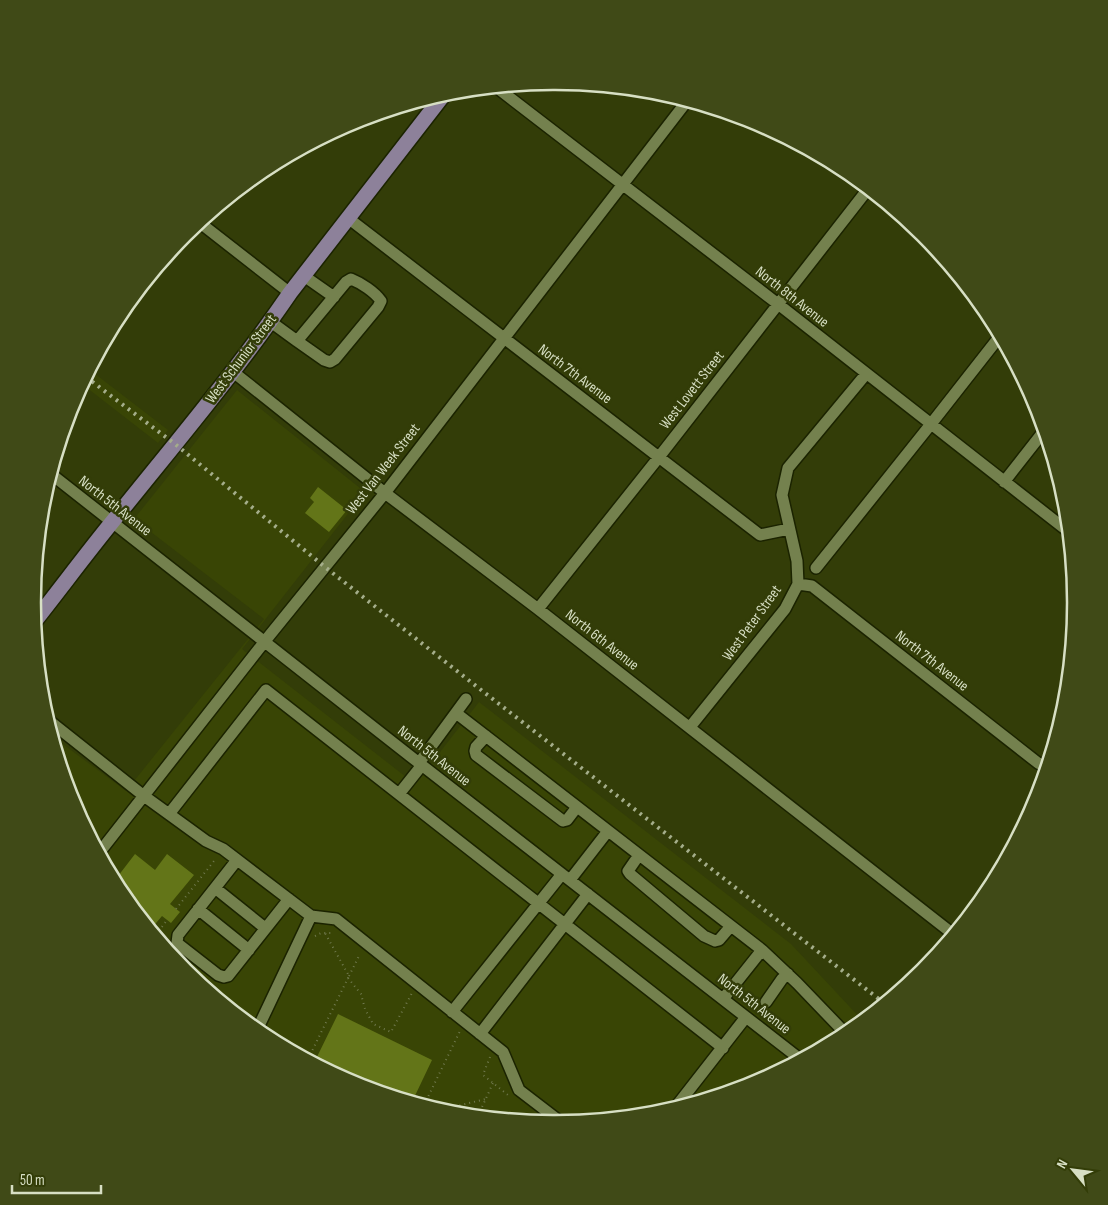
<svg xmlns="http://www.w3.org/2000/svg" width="1108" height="1205" font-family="'Sofia Sans Condensed',sans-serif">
	<rect width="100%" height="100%" fill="#333d08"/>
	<!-- built -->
	<path fill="#394505" d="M90 370 168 430 158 443 82 384Z
		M237 390 365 492 242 649 415 784 479 702 791 944 863 1021 843 1036 753 1084 655 1114 554 1124 452 1114 354 1084 264 1036 185 971 120 892 72 802 52 736 126 791 264 619 134 519Z"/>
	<!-- building -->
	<path fill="#637518" d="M318 487 347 510 329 532 305 513 314 502 310 498Z
		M135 854 155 870 167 854 194 875 170 904 180 912 171 923 162 916 151 929 129 903 135 896 115 880Z
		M338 1014 432 1060 412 1102 354 1084 314 1063Z"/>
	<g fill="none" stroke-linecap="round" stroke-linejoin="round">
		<!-- minor casing -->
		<g stroke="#1b2300" stroke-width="14">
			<path id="minor" d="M496 87 778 304 1069 532
				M348 218C485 324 623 428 760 535L789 529
				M199 222 290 293
				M304 276 334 297
				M271 322 297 341 346 282 351 279C361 283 375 292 381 301L378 307 335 359 330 362 324 360 297 341
				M232 371 385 493 538 609 953 934
				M51 474 419 763 800 1059
				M1004 482 1044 431
				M816 568 931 424 1000 336
				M798 584 812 586 1038 763 1046 767
				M538 609 659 457 868 189
				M456 713 762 950 723 999
				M47 719 144 796 184 825 206 841 223 849 311 916 336 919 503 1052 519 1090 562 1123
				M690 727 785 609 798 584 797 561 782 495 788 468 866 374
				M486 736 476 747 475 751 476 755 563 821 567 820 577 807
				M419 763 466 699
				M399 794 422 765
				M169 814 266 690 723 1048
				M99 853 265 641 385 493 687 101
				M639 855 628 871 630 874 704 936 715 941 719 940 731 926
				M237 860 178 935 177 943 218 975 224 977 228 976 289 899
				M570 880 608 831
				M215 888 265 928
				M198 909 249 950
				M762 950 797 983 846 1034
				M766 1002 782 979 788 974
				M452 1012 562 874
				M257 1030 311 916
				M480 1034 588 894
				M675 1108 746 1017"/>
		</g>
		<!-- major casing -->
		<g stroke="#1b2300" stroke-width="18">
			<path id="major" d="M34 622C61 588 86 554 113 521 173 446 236 372 290 293L445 93"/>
		</g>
		<!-- path -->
		<path stroke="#70794e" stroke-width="2" stroke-dasharray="1 4" stroke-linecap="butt" d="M176 909 214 861
			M156 935 167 920
			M315 936 321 933H334
			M349 976 360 954
			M348 978 361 994 365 1009 373 1024 391 1032 412 993
			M490 1057 483 1075 508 1095
			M308 1059 349 976 325 933
			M424 1105 460 1031
			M440 1110 486 1099
			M478 1116 493 1083"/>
		<!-- minor -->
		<use href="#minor" stroke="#74814e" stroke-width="11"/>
		<!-- major -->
		<use href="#major" stroke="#8d819a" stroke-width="15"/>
		<!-- rail -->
		<path stroke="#a5ae8b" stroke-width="4" stroke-dasharray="2.5 5" stroke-linecap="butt" d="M86 377 175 444 325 567 476 686 884 1003"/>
	</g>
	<g text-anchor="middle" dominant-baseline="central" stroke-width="5" stroke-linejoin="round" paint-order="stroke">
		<!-- street labels -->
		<g font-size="15" fill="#d7dfc4" stroke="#333d08">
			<text transform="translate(792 297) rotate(38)">North 8th Avenue</text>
			<text transform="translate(241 359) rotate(-53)">West Schunior Street</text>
			<text transform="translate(575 374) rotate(37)">North 7th Avenue</text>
			<text transform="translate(692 390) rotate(-52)">West Lovett Street</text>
			<text transform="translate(383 469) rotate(-52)">West Van Week Street</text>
			<text transform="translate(115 506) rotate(38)">North 5th Avenue</text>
			<text transform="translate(752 623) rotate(-54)">West Peter Street</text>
			<text transform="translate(602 640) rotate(38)">North 6th Avenue</text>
			<text transform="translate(932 661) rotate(38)">North 7th Avenue</text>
			<text transform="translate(434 756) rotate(38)">North 5th Avenue</text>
			<text transform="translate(754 1004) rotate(38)">North 5th Avenue</text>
		</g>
	</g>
	<!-- crop -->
	<path d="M0 0H1108V1205H0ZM553 90H555A512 512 0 0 1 1067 602V603A512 512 0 0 1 555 1115H553A512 512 0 0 1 41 603V602A512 512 0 0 1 553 90Z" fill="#404a17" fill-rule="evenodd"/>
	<path fill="none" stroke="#d7dfc4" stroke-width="2.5" d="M553 90H555A512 512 0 0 1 1067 602V603A512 512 0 0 1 555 1115H553A512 512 0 0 1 41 603V602A512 512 0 0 1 553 90Z"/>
	<!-- north arrow -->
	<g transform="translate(1073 1170) rotate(299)" stroke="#333d08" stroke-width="4" paint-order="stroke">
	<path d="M0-4L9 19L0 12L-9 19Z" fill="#d7dfc4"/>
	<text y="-8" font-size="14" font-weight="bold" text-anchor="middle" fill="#d7dfc4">N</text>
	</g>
	<!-- scale -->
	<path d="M12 1185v8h89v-8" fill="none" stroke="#d7dfc4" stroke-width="2.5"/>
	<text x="20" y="1185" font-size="15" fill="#d7dfc4" stroke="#333d08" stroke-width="4" paint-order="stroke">50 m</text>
</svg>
